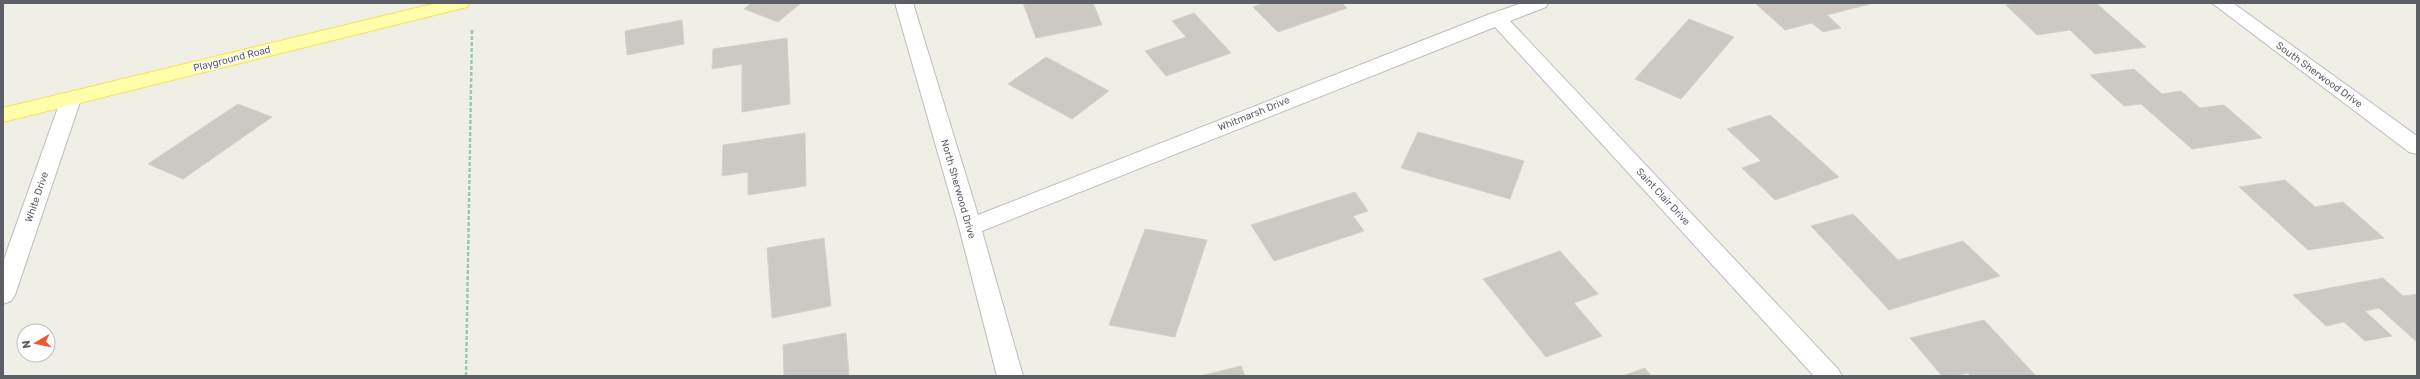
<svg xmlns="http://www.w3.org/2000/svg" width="2420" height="379" font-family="Rubik,sans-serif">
	<rect width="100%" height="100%" fill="#f0efe5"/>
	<!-- building -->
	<path fill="#cbc9c2" stroke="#d5d2c3" d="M751 3H801L778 22 744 9Z
		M1023 3H1093L1102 25 1036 38Z
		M1264 3H1342L1347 8 1278 32 1253 7Z
		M1755 3H1874L1827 15 1841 28 1823 32 1812 23 1785 30Z
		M2024 3H2096L2146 47 2095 54 2070 30 2037 35 2006 5Z
		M1194 13 1231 53 1166 76 1145 51 1186 37 1172 21Z
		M1689 19 1734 37 1681 99 1635 79Z
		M682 20 684 44 627 55 625 31Z
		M787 38 790 104 742 112V64L712 69 713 49Z
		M1046 57 1109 91 1072 119 1008 84Z
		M2134 69 2162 94 2181 91 2200 108 2224 105 2262 138 2192 149 2141 104 2124 106 2090 75Z
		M238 104 272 117 183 179 148 164Z
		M1770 115 1839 177 1775 200 1742 168 1761 161 1727 129Z
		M1418 132 1524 161 1510 199 1401 168Z
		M805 133 806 186 748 195V172L722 176 723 145Z
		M2285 180 2315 207 2343 202 2384 238 2308 250 2239 187Z
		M1355 192 1368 211 1353 216 1364 231 1274 261 1251 225Z
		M1853 214 1898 260 1963 241 2000 276 1889 310 1811 226Z
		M1145 229 1207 240 1175 337 1109 325Z
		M824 238 831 306 772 318 767 248Z
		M1560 251 1598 294 1574 303 1602 336 1546 357 1483 279Z
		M2383 278 2403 296 2417 294V342L2379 308 2365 311 2392 336 2365 341 2344 322 2326 326 2293 295Z
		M1984 320 2036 376H1971L1968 373 1955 376H1942L1910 338Z
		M846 333 849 376H784L783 345Z
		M1241 366 1245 376H1200Z
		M1645 368 1651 376H1622Z"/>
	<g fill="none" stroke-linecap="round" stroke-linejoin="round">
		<!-- minor casing -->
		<g stroke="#babcc1" stroke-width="2">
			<path id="minor" d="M895 3H913L978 215 1490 14 1522 3H1548L1546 7 1510 21 1838 369 1842 376H1814L1495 27 982 231 1023 376H997L959 227Z
				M2212 3H2233L2417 136V154L2409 152Z
				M71 92 78 94 81 99 15 295 11 301 3 304V262L61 99 64 94Z"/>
		</g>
		<!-- major casing -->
		<g stroke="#f7e256" stroke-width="2">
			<path id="major" d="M437 3H469L467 7 3 122V108Z"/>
		</g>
		<!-- path -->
		<path stroke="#99caae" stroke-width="2.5" stroke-dasharray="4 2" stroke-linecap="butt" d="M466 376 472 29"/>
		<!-- minor -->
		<use href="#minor" fill="#fff" fill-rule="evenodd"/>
		<!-- major -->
		<use href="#major" fill="#fffeab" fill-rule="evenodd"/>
	</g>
	<g text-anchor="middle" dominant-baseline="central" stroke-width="3" stroke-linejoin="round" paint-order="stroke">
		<!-- street labels -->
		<g font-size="10" fill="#5d5f66" stroke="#fff">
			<text transform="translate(232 59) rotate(-14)">Playground Road</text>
			<text transform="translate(2319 75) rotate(36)">South Sherwood Drive</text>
			<text transform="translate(1254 114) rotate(-22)">Whitmarsh Drive</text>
			<text transform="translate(958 189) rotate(74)">North Sherwood Drive</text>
			<text transform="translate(37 197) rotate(-71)">White Drive</text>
			<text transform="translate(1663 197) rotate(47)">Saint Clair Drive</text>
		</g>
	</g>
	<!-- border -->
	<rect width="2420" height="379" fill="none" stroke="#5d5f66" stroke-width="8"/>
	<!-- north arrow -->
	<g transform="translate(36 343) rotate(261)"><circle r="19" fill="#ffffff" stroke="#bebfc2"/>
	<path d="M0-3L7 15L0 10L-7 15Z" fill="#f1572a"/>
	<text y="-6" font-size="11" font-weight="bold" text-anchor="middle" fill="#5d5f66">N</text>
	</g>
</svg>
